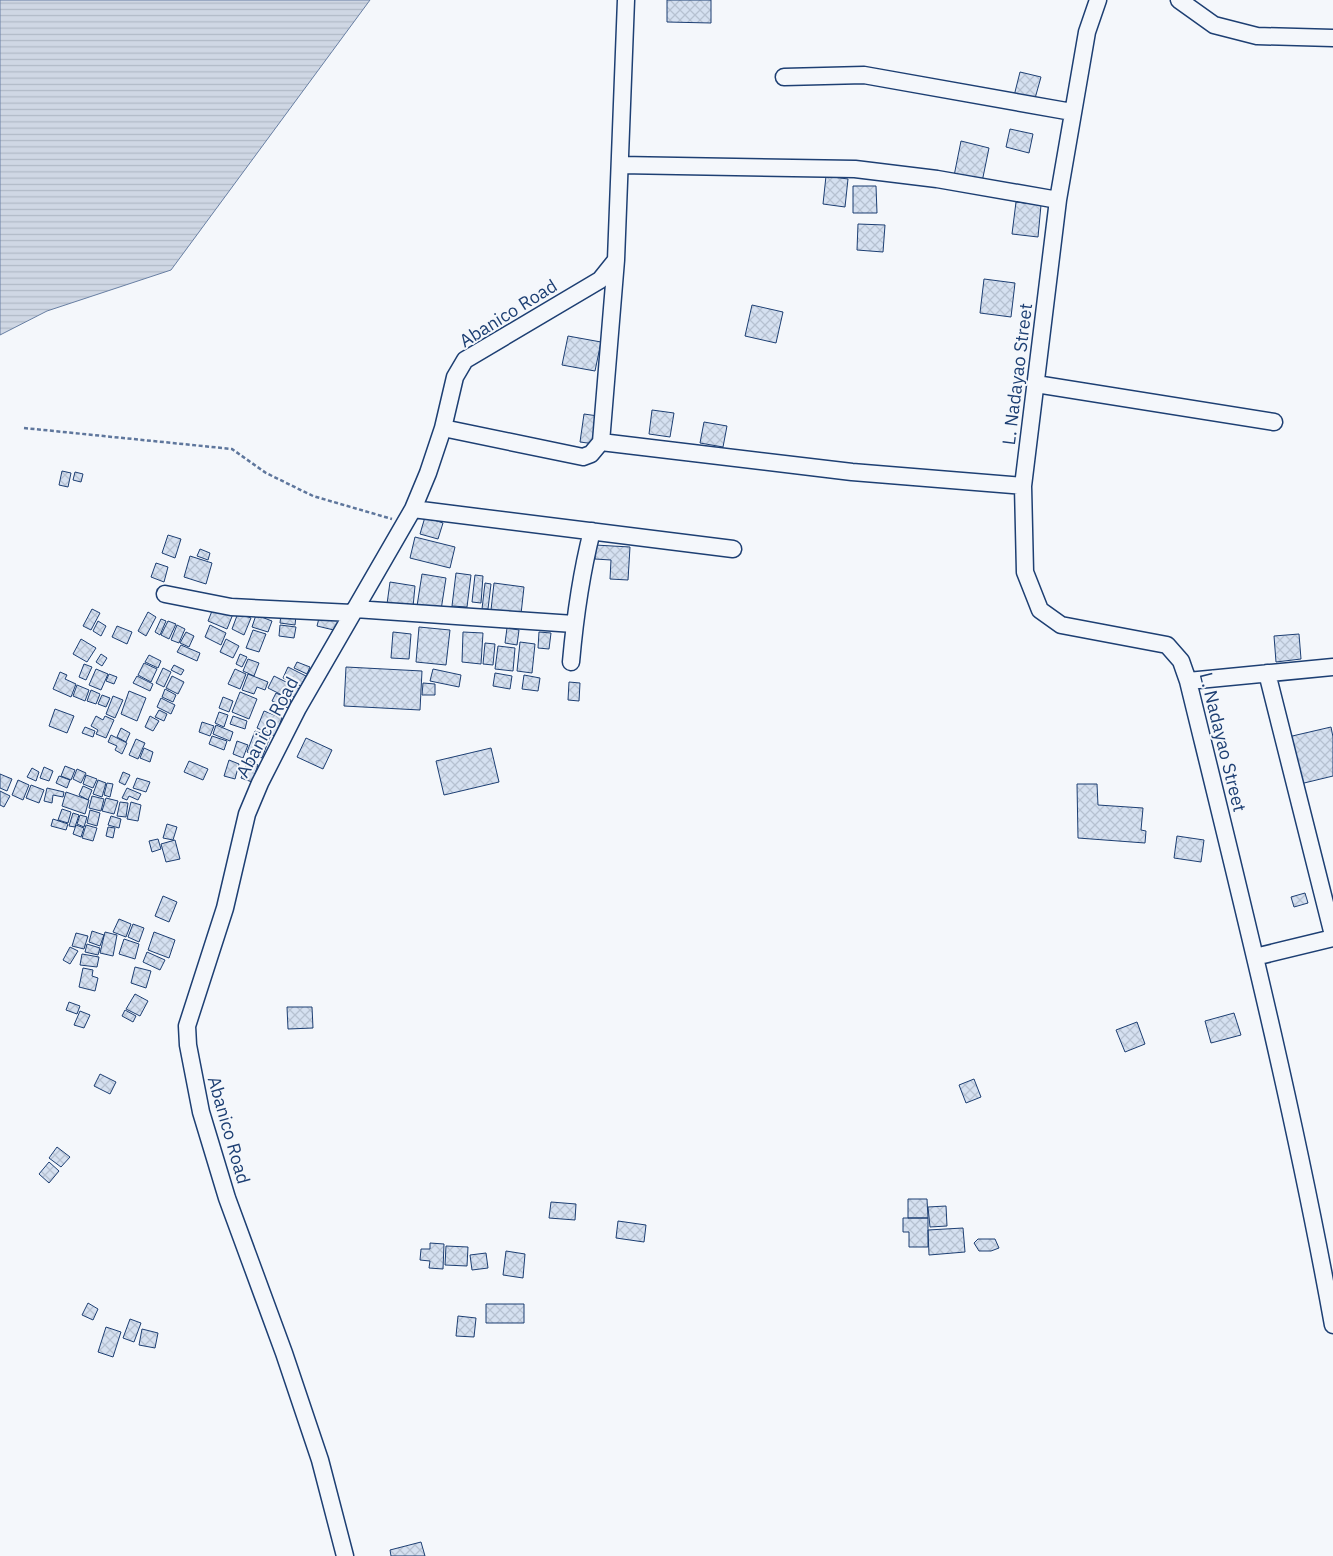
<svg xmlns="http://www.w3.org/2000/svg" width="1333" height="1556" font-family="'IBM Plex Sans',sans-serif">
	<defs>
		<pattern id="water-rules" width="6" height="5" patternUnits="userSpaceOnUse" patternTransform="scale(1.25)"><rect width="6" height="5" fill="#cfd7e4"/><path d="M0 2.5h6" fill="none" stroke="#b1bac7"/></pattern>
		<pattern id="building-cross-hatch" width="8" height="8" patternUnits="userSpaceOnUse" patternTransform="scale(1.25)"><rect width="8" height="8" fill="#d5e0f0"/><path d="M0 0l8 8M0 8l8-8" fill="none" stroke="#b6c1d1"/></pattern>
	</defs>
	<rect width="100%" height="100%" fill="#f4f7fb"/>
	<!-- water -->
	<path fill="url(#water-rules)" stroke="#687fa3" d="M0 0H370L171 270 47 311 0 335Z"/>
	<!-- building -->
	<path fill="url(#building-cross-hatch)" stroke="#1d3f73" d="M667 0H711V23L667 22Z
		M1020 72 1041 77 1034 102 1014 96Z
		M1010 129 1033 134 1029 153 1006 147Z
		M961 141 989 148 982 182 954 176Z
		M826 176 848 179 845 207 823 204Z
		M853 186H876L877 213H853Z
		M1016 202 1041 205 1038 237 1012 234Z
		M858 224 885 225 883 252 857 250Z
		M984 279 1015 283 1011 317 980 313Z
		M752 305 783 312 776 343 745 336Z
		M568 336 601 342 595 371 562 365Z
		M652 410 674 413 670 437 649 434Z
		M584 414 598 416 595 444 580 442Z
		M704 422 727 426 723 447 700 443Z
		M62 471 71 473 68 487 59 485Z
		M75 472 83 474 81 482 73 480Z
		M425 517 443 523 438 539 420 534Z
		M168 535 181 539 175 558 162 553Z
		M415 537 455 547 450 568 410 558Z
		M595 545 630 547 628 580 610 579 611 560 595 559Z
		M200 549 210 553 208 560 197 556Z
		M190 556 212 563 206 584 184 577Z
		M156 563 168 567 164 582 151 577Z
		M456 573 471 575 467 607 452 606Z
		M422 574 446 578 441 610 417 606Z
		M475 575 483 576 481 603 472 602Z
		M390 582 415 586 413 607 387 604Z
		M485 583 491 584 488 609H482Z
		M494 583 524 587 521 614 491 610Z
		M214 606 233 614 227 629 208 621Z
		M92 609 100 613 91 630 83 626Z
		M148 612 156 617 146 636 138 631Z
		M238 613 251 618 244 635 232 629Z
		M281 614 296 616 295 625 280 623Z
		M320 614 341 619 338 631 317 626Z
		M256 615 272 621 268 632 252 627Z
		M161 619 166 621 160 635 155 632Z
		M98 621 106 626 101 636 93 631Z
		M168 621 176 624 169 639 161 635Z
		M177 625 185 629 179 643 171 640Z
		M210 625 226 633 221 645 205 637Z
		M280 625 296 627 294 638 279 636Z
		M117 626 132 632 127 644 112 637Z
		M419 627 450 630 446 665 416 662Z
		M507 628 519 630 517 645 505 643Z
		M253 630 266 634 259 652 246 648Z
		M186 632 194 636 189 647 180 643Z
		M393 632 411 634 409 659 391 658Z
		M463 632 483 633 481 664 462 662Z
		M539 632 551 633 549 649 538 648Z
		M1299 634 1301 659 1276 662 1274 636Z
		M81 639 96 648 87 662 73 654Z
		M226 639 239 646 233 658 220 652Z
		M520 642 535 644 532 673 517 671Z
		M485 643 495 644 493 665 483 664Z
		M181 645 200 653 197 661 177 652Z
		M498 646 515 648 513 671 495 669Z
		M101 654 107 658 102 666 96 662Z
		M240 654 247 657 242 667 236 664Z
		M149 655 161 661 158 668 145 662Z
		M248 659 259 663 254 676 243 671Z
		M297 662 310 667 307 674 294 668Z
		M144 663 157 669 151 682 138 675Z
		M84 664 92 667 86 680 79 677Z
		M174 665 184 670 181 675 171 670Z
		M288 667 306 676 301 686 283 678Z
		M346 667 422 671 420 710 344 706Z
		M163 668 171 672 164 687 156 683Z
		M96 669 108 674 101 690 89 685Z
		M235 669 246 674 240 689 228 684Z
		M433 669 461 675 459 687 430 681Z
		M60 672 67 675 65 679 76 684 71 697 53 689Z
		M495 673 512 676 510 689 493 686Z
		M109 674 117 677 114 684 106 681Z
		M248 674 268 682 265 690 257 687 254 694 242 690Z
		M524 675 540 678 538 691 522 689Z
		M137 676 153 684 150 691 133 683Z
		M172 676 184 682 178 694 166 688Z
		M274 676 288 683 282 695 268 688Z
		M569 682 580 683 579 701 568 700Z
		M423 683 435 684V695H422Z
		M289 684 300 689 296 698 285 693Z
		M77 685 89 690 85 701 73 696Z
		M165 689 176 695 173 702 162 697Z
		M91 690 100 694 96 704 87 701Z
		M129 691 146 698 137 721 121 714Z
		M240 692 257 699 249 719 232 712Z
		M276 693 291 700 288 708 272 701Z
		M102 695 110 698 106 707 98 704Z
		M113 696 123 700 115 718 106 714Z
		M223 697 233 701 229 712 219 708Z
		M161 698 175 705 171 714 157 707Z
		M55 709 74 716 67 733 49 726Z
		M159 710 167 714 164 721 155 717Z
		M264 711 282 718 275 736 257 728Z
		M219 712 228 715 224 727 215 723Z
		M96 716 103 720 105 716 114 720 106 738 96 734 98 730 91 726Z
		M150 716 159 721 153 731 145 727Z
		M233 716 247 721 245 729 230 724Z
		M202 722 214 726 210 736 199 732Z
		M216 725 233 732 230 741 213 734Z
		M85 727 95 731 93 737 82 733Z
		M1331 727 1333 737V776L1300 784 1288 737Z
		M121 728 130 733 126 742 117 737Z
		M255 731 270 737 262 758 247 752Z
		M111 735 127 743 122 754 115 750 117 746 108 742Z
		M212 736 227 741 224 750 209 744Z
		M306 738 332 750 323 769 297 757Z
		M136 739 145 743 138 759 129 755Z
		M237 741 248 745 243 758 233 754Z
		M144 748 153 752 150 762 140 758Z
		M491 748 499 782 444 795 436 761Z
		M229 760 239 764 235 779 224 776Z
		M248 760 258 765 252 782 241 778Z
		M189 761 208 769 203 780 184 772Z
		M65 766 75 770 71 780 61 776Z
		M44 767 53 771 49 781 40 778Z
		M32 768 39 772 36 781 27 777Z
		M77 769 86 773 81 783 73 779Z
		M123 772 130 775 125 785 119 782Z
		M0 774 12 779 7 791 0 788Z
		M86 775 97 779 93 788 83 784Z
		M59 776 70 780 67 788 56 783Z
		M137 778 150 782 146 792 133 788Z
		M18 780 29 785 23 800 12 795Z
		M98 780 106 783 102 797 93 794Z
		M107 783 113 784 110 797 104 795Z
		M1077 784H1097L1098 805 1143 808 1141 830 1146 831 1145 843 1078 838Z
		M31 785 44 790 39 803 26 798Z
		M83 786 92 790 88 800 79 795Z
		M47 788 64 792 63 797 53 795 52 803 44 801Z
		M127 788 141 794 138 800 129 796 127 800 122 798Z
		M0 791 10 796 4 807 0 805Z
		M66 792 89 800 85 814 62 806Z
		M92 796 104 799 101 811 89 808Z
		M106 798 118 801 114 814 102 811Z
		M120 802 128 803 126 817 117 816Z
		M131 802 141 805 138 821 127 819Z
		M62 809 71 812 68 823 58 820Z
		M90 810 100 813 97 826 87 823Z
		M73 813 79 815 75 827 69 826Z
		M80 815 87 817 84 827 77 824Z
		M111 816 121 819 119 828 108 825Z
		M53 819 68 824 66 830 51 826Z
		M167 824 177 827 173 840 163 838Z
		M76 825 84 828 81 837 73 834Z
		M86 825 97 828 93 841 82 838Z
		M108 827 115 828 113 838 106 836Z
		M1177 836 1204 840 1201 862 1174 858Z
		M158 839 161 849 152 852 149 841Z
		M175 840 180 859 166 862 161 844Z
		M1305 893 1308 903 1294 907 1291 897Z
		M163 896 177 902 169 922 155 916Z
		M119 919 131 924 126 937 113 932Z
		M133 924 144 928 139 942 128 937Z
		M92 931 104 935 100 946 89 942Z
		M105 932 117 935 113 956 100 953Z
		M154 932 175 940 169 958 148 950Z
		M76 933 88 936 84 949 72 946Z
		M124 939 139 944 135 959 119 954Z
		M87 944 100 948 98 955 85 952Z
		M70 947 78 951 70 964 63 960Z
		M147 952 165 960 160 970 143 962Z
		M82 954 99 957 97 967 80 965Z
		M135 967 151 971 146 988 131 983Z
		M83 968 93 970 92 976 98 978 95 991 79 987Z
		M135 994 148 1001 140 1016 126 1009Z
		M69 1002 80 1006 77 1014 66 1010Z
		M287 1007H312L313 1028 288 1029Z
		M125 1010 136 1016 133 1022 122 1016Z
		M80 1011 90 1015 84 1028 74 1025Z
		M1234 1013 1241 1035 1211 1043 1205 1021Z
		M1137 1022 1145 1044 1125 1052 1116 1030Z
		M100 1074 116 1082 110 1094 94 1086Z
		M974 1079 981 1097 966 1103 959 1085Z
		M57 1147 70 1157 61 1167 49 1158Z
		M49 1162 59 1171 49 1183 39 1174Z
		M908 1199H927L928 1218H908Z
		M551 1202 576 1204 575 1220 549 1218Z
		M946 1206 947 1226 930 1227 928 1207Z
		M903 1218H928V1247H909V1232H903Z
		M618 1221 646 1225 644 1242 616 1238Z
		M963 1228 965 1252 929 1255 928 1230Z
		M978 1239H995L999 1248 991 1251H979L974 1243Z
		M430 1243 444 1244 443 1269 429 1268 430 1261 420 1260 421 1249H430Z
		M446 1246 468 1247 467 1266 445 1265Z
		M506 1251 525 1254 523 1278 503 1275Z
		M486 1253 488 1268 472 1270 470 1255Z
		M88 1303 98 1309 93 1320 82 1315Z
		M486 1304H524V1323H486Z
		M458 1316 476 1318 474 1337 456 1336Z
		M130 1319 141 1323 134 1342 123 1338Z
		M106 1327 121 1332 113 1357 98 1352Z
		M142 1329 158 1333 155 1348 139 1345Z
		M421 1542 425 1556H391L390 1550Z"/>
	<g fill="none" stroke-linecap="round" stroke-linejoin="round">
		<!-- minor casing -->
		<g stroke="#1d3f73" stroke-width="19">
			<path id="minor" d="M1098 0 1087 32 1058 200 1023 486 1025 572 1040 610 1061 625 1167 645 1181 661 1188 681C1240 894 1294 1108 1333 1325
				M1179 0 1214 25 1257 36 1333 38
				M784 77 864 75 1072 112
				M620 165 855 169 937 179 1058 200
				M1036 384 1274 422
				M443 428 583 457 591 454 601 442 616 260
				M601 442 852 472 1023 486
				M413 509 733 549
				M165 594 231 607 352 613
				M355 609 574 624
				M571 662C575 617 581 574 592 531
				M1267 673 1333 935
				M1188 681 1333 667
				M1255 957 1333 938
				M345 1556 320 1460 284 1353 227 1198 201 1112 188 1045 187 1026 225 908 247 814 260 783 298 708 413 509 428 473 443 428 455 377 465 360 600 280 616 260 626 0"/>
		</g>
		<!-- path -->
		<path stroke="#5e769c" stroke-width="2.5" stroke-dasharray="4 2.5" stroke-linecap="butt" d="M24 428 232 449 266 473 313 496 392 519"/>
		<!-- minor -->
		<use href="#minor" stroke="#f4f7fb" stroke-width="16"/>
	</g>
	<g text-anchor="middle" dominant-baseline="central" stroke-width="4" stroke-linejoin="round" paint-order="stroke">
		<!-- street labels -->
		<g font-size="18" fill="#1d3f73" stroke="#f4f7fb">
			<text transform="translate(508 313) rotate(-32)">Abanico Road</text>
			<text transform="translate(1017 374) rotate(-83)">L. Nadayao Street</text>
			<text transform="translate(267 727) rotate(-62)">Abanico Road</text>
			<text transform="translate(1223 742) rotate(76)">L. Nadayao Street</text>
			<text transform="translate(229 1130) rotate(74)">Abanico Road</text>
		</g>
	</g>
</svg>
